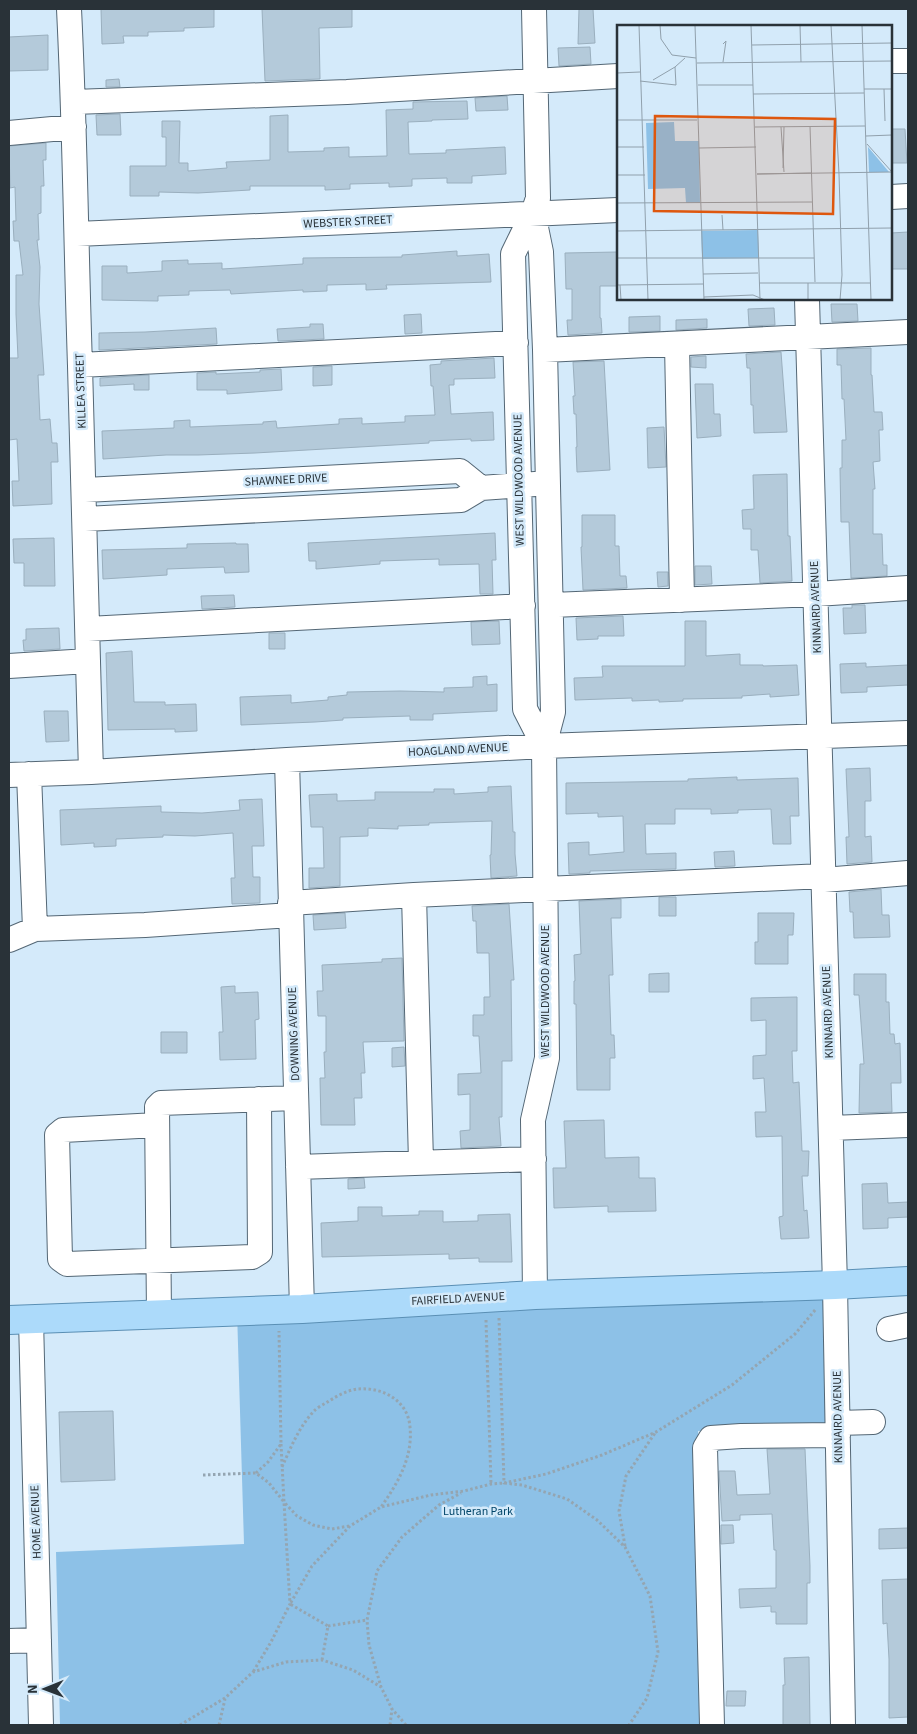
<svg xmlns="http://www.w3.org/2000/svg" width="917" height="1734" font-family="'Source Sans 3',sans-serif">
	<rect width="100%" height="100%" fill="#d4eafa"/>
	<!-- green -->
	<path fill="#8dc1e7" d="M835 1285 838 1423 698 1431 705 1725H60L56 1552 244 1544 237 1311Z"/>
	<!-- building -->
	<path fill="#b4cada" stroke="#9aafbe" d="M101 9H214V27L184 28V31L148 32V36H123L124 43 102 44Z
		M262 9H352V27L319 28 320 79 265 81Z
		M579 9H593L595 43 578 44Z
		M48 35V70L9 71V37Z
		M590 47 591 64 559 66 558 48Z
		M119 79 120 87H106V80Z
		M507 96 508 110 476 111 475 98Z
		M467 101 468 119 432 120V121L408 122 409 154 446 153V150L505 147 506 174 472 176V183H447V178L412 179V186L389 187V183L350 184V189L325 190V186H250V190L198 193 159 192V196H130V166H166V137H162V121H180L179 163H188V171L227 168 226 162 270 160V116L288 115V152L324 151V148L349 147V157L387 156 386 110 413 109V102Z
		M120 114 121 135H97L96 115Z
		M891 129H905L907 163H891Z
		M46 143V160H43L44 186H41V213L38 214 39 240H37L40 267 39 304 44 375H38L40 420 50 419 52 443H57L58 462H51L52 504 13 506 12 481H19L17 439 9 440V358H18L16 314V275H23L19 241H14L13 221H16L15 187 10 188 9 146Z
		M908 232V269H891V233Z
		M457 251V256L489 254 491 282 386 285 387 289 366 290V284L327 285V291L303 292V290L231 294 230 290 189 291V295L158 296V301L102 300V266H127V273L162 271V261L188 260V264L222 263V269L303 264V258L402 257V255Z
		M617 252V286H600V318H601L602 333 568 335 567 320H572V289H566L565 253Z
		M831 304H857L858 321 832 322Z
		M774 308 775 325 749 326 748 309Z
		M421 314 422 333 405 334 404 315Z
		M660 316V331L629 332V317Z
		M707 319V328L676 330V320Z
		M310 324H323L324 339 278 341 277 329 310 327Z
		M216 328 217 344 99 350V333L145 332Z
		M871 348V375H872L874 412H882L883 430H879L880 461 873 462 875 489H873V534H882L883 565H887V576L851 578 849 522H841L840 468H842V440H846L844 399H842L841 365H837V349Z
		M781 352 787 432 754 433 753 405H751L750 368H747L746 354Z
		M706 356V368L691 367V357Z
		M494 358 495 378 454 379V385H449L451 414 493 412 494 440 471 441V439L429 441V443L255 453 198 455H166L103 459 102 431 174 428V421L190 420V427L263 424V422L276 421 277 428 339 424V419L362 418V424L405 422V416L435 415 433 386H431L430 365 441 364V361Z
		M604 361 610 470 577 472 576 447H577L576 414H574L573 396H575L573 362Z
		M332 366V385L313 386V367Z
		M281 369 282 390 227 394V390H197V373L216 372V374L260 372V370Z
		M149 375V390H134V384L100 386V378Z
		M695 384H713L714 414H720L721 436 697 438Z
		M664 427 666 467 648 468 647 428Z
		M787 474 788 536H790L792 581 760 583 758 550H751V529H743L742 510 754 509 753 475Z
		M582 515H615V546H619L620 576H626L627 588 583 590 581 547H582Z
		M495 533 496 560H492L493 594H480L479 564 439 565V559L380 561V564L316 569V561H309L308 543Z
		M54 538 55 586H24V563H14L13 539Z
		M236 543V544H248L249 572 225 573 224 567 167 569V575L103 579 102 550 187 548V544Z
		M695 566H711L712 584 695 585Z
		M657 572H668V586L658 587Z
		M234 595 235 607 202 609 201 596Z
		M852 605H865L866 633 844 634 843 608H852Z
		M623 616 624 636H598V639L577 640 576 618Z
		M499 621 500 644 472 645 471 622Z
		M685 621H706V656L740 654V665H763V666L797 665 799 695 770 697V694L742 696V698L683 699V701L659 702V700L632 701V698L575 700 574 678 603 677 602 666H685Z
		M59 628 60 649 24 651 23 640H26V629Z
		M269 633H285V649H269Z
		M132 651 134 702H165V705L196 704 197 731 175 732V729L108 730 106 653Z
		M866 663V667L908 665V685L867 687V692L841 693 840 664Z
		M487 676V685L497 684V711L433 714V720H410V716L343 718V720L315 722 241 725 240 697 291 695V703L328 700V697L347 695V692L400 691 444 692V688L473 687V677Z
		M44 711H68L69 741 46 742Z
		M870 768 871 801H865V837L871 836 872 862 847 864 846 837H849L846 769Z
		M737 777V780L798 778 799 816H790L791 844H773L771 809 738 810V813L711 814V809H675V824H645L646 854 676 853V869L590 871V873L569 874 568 843 589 842V855L624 852 623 816 598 817V813L566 814V783L688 781V779Z
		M511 786 513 832H515V854L517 876 491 878 490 855H491L492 821 429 823V825L398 826V829L368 828V836L340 837V886L309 888V868H324L323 827H311L309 795 337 794V801L375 800V792H434V789H454V794L488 792V787Z
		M262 799 264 846H252L253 877H260V903L232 904 231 878H235L233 833 195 836 163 835V837L116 839V846L94 847V843L61 845 60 810 161 806V812L202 813 240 810 239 800Z
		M734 851 735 866 715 867 714 852Z
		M881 889 882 915H889L890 937 854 938 853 912H850L849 892Z
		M659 897H676V916H659Z
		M621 899V918H611L613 975H609L611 1035H614L615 1058H610V1090H577L576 1004H574V981H575L574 955 581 954 579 901Z
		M509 904 514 980H511L512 1061H502V1117H499L501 1146 461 1148 460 1131 470 1130V1094L458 1095V1074L481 1073 479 1036H473V1015H484V997H490L489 953H477L476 921H473L472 906Z
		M345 913 346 928 314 930 313 915Z
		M758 913H794L793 935H788V964H755V942H758Z
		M402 958 404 1041 363 1042 365 1073H361L362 1098H354L355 1125H321L320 1078H325L324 1052H326V1016H318L317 991H323L322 965 382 962V959Z
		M669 973V992H649V974Z
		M854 974H886V1002H889L890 1034H894L895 1044 900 1043 901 1083H891L892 1112 859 1113 860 1064H864L859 995H854Z
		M235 986V993L258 992 259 1019 255 1020 256 1059 220 1060 219 1032H223L221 987Z
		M797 997V1051H792L793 1083 799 1082 802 1151H809L808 1176H802L804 1211 807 1210 809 1238 781 1239 779 1217 783 1216 782 1136 756 1137 755 1112H766L764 1078 753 1079V1056L766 1055V1020L751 1021V998Z
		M161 1032H187V1053H161Z
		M404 1047 405 1066 392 1067V1048Z
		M604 1120 605 1158 639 1157V1178H655L656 1211 608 1212V1206L554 1208 553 1168H566L564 1121Z
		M364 1178 365 1188 348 1189V1179Z
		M887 1183 888 1203 908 1202V1217L888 1218V1228L863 1229 862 1184Z
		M358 1207H382V1216L419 1215V1211H443V1222L478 1221V1215L510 1214 512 1262H479V1258L449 1259V1254L322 1257 321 1223 358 1221Z
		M113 1411 115 1480 61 1482 59 1412Z
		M767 1449H805L810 1566V1583H807V1624H776V1612H771V1606L740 1608 739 1589 776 1588V1550H774L772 1514 740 1515V1520L722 1521 719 1471H735L737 1495 770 1494Z
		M721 1525H733L734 1543 721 1544Z
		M908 1528V1548L879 1549V1529Z
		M908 1579V1717L889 1718V1659L887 1623 883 1624 882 1580Z
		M809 1657 810 1725H783V1685H785L784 1658Z
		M727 1691H746L745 1706H726Z"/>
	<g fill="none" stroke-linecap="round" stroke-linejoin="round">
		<!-- minor casing -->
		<g stroke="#546775" stroke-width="26">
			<path id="minor" d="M69 9C75 128 76 247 80 366 84 501 87 637 91 772
				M534 9 538 198 533 213 513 254 525 709 544 746
				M891 61H908
				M74 102 347 92 618 76
				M9 133 74 127
				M891 197 908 196
				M533 213 541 252 545 350 553 712 544 746 547 1058 533 1120 535 1295
				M77 234 618 210
				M807 299 835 1285 843 1725
				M677 344 682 600
				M545 350 908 332
				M80 365 516 343
				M85 490 460 471 481 488
				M85 519 461 500 481 488 535 484
				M552 605 816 594 908 588
				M88 629 523 606
				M9 666 88 661
				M287 760 302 1309
				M29 774 35 929
				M9 775 91 772 287 760 544 746 908 733
				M824 880 908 873
				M290 903 414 895
				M9 940 35 929 145 925 291 915
				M157 1125 63 1130 57 1135 60 1259 67 1264 252 1257 260 1252 259 1099
				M831 1128 908 1125
				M421 1162 414 895 824 876
				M298 1167 534 1159
				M159 1315 157 1107 161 1103 296 1098
				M31 1319 41 1725
				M889 1329 908 1325
				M838 1423 873 1422
				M9 1641 39 1640
				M712 1725 705 1448 711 1438 741 1436 838 1435"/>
		</g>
		<!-- major casing -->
		<g stroke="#5a8fb4" stroke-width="30">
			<path id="major" d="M9 1320 302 1309 535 1295 835 1285 908 1281"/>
		</g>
		<!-- path -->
		<path stroke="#94a5b1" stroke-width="3" stroke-dasharray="2.5 2.5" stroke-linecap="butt" d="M499 1318 504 1483 546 1474 602 1455 656 1432 732 1385 795 1334 816 1309
			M486 1320 491 1484
			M281 1444 284 1502 297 1516 313 1525 332 1529 349 1526
			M282 1467C291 1447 299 1427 314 1411 317 1408 322 1405 326 1403 335 1397 347 1390 358 1389 382 1387 408 1400 410 1427 413 1457 398 1483 381 1507
			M256 1473 268 1462 281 1444 279 1331
			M203 1475 256 1473 269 1483 284 1502 290 1604 271 1642 253 1672
			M625 1546 619 1511 626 1476 655 1433
			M328 1626 367 1620
			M322 1660 328 1626 290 1604 312 1566 350 1526 381 1507 431 1495 464 1491 491 1484 504 1483 522 1485 567 1499 597 1520 625 1547 650 1596 658 1652 647 1698 629 1725
			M180 1725 225 1698 253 1672 286 1662 322 1660 353 1670 381 1687
			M219 1725 225 1699
			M390 1725 392 1709
			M406 1725 392 1709 381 1687 369 1645 367 1620 377 1571 402 1537 439 1505 461 1493"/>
		<!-- minor -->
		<use href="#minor" stroke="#fff" stroke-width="24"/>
		<!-- major -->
		<use href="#major" stroke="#acdafa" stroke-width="28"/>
	</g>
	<g text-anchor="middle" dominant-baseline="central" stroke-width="5" stroke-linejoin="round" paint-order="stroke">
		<!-- street labels -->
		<g font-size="12" fill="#293238" stroke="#d4eafa">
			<text transform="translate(348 222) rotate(-3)">WEBSTER STREET</text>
			<text transform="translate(81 391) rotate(-92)">KILLEA STREET</text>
			<text transform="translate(286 480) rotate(-3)">SHAWNEE DRIVE</text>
			<text transform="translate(519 480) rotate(-91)">WEST WILDWOOD AVENUE</text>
			<text transform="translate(816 607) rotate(-92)">KINNAIRD AVENUE</text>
			<text transform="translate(458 750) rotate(-3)">HOAGLAND AVENUE</text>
			<text transform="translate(545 991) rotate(-90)">WEST WILDWOOD AVENUE</text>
			<text transform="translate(828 1012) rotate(-92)">KINNAIRD AVENUE</text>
			<text transform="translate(294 1034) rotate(-92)">DOWNING AVENUE</text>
			<text transform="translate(458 1299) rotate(-3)">FAIRFIELD AVENUE</text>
			<text transform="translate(838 1417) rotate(-91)">KINNAIRD AVENUE</text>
			<text transform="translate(36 1522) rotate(-92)">HOME AVENUE</text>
		</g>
		<!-- park labels -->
		<g font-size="12" fill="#004569" stroke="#d4eafa">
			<text x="478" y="1511">Lutheran Park</text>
		</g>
	</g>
	<!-- overview -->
	<g transform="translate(617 25)">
		<rect width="275" height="275" fill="#d4eafa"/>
		<path d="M57 97 58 116H82L83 178H69L68 163 31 164 29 98ZM251 122 272 147H252ZM141 205 142 233 85 234 84 206Z" fill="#8dc1e7"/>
		<path fill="none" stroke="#90a0ac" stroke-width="1" d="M22 0 31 275M43 0 44 14 55 30 79 33M78 0 87 275M134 0 143 275M183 0 184 37M214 0 222 149 225 250 223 275M245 0 254 275M135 20 275 18M106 37 109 16 106 19M80 38 275 36M0 48 23 47M36 55 58 42M23 56 59 60 58 42 68 33M81 60H136M247 64H275M267 64 268 96M136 69 247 68M0 95H80M193 101 198 257M138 102 248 101M164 102 167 147M249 111 275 110M250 119 275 147M0 122H27M82 123 139 122M166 143 167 102M140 149 275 147M140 149 194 148M0 150H28M0 178 195 177M105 190 106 205M0 206 275 203M0 233H197M86 249 141 248M142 258H254M191 258V275M0 260 86 259M3 260 4 275M87 272 136 270 148 275"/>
		<path fill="#de570e" fill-opacity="0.15" stroke="#de570e" stroke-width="2.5" d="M38 91 218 94 216 189 37 186Z"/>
		<rect width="275" height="275" fill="none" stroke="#293238" stroke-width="2.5"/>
	</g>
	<!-- border -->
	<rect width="917" height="1734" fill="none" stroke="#293238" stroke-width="20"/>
	<!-- north arrow -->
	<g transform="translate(45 1689) rotate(269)" stroke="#d4eafa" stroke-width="4" paint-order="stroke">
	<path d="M0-4L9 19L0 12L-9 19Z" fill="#293238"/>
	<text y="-8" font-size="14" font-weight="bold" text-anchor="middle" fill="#293238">N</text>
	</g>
</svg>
